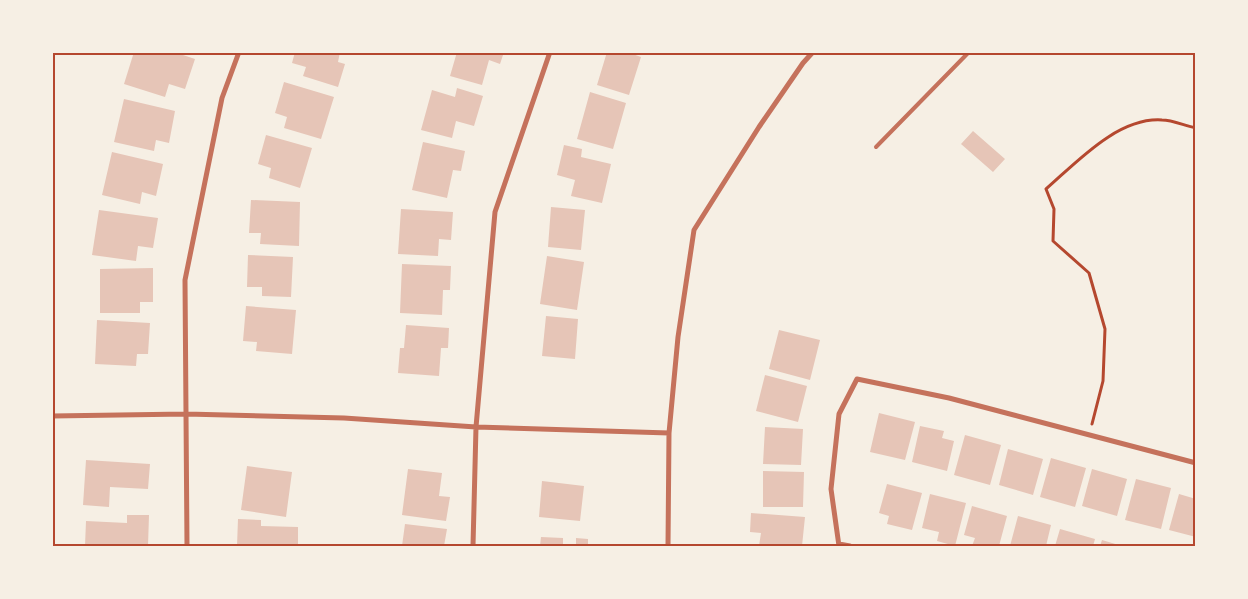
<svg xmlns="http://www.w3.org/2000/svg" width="1248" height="599" font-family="'Work Sans',sans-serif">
	<rect width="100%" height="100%" fill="#f6efe4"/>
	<!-- building -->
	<path fill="#e6c5b7" d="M134 52H174L195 59 185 89 169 84 165 97 124 84Z
		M295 52H340L338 62 345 64 338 87 303 76 306 67 292 63Z
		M457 52H504L500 64 489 60 482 85 450 76Z
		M607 52H627L641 57 629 95 597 85Z
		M284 82 334 97 321 139 284 128 287 117 275 113Z
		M457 88 483 96 474 126 456 121 452 138 421 130 432 90 455 97Z
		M590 92 626 103 613 149 577 139Z
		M124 99 175 111 169 143 156 140 154 151 114 142Z
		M973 131 1005 159 993 172 961 144Z
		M266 135 312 148 300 188 269 178 271 168 258 164Z
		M423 142 465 151 461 171 453 170 447 198 412 190Z
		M564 145 582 149 581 157 611 164 602 203 571 196 575 180 557 175Z
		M112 152 163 164 156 196 142 192 140 204 102 195Z
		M251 200 300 202 299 246 260 244 261 233H249Z
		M551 207 585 210 581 250 548 247Z
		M401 209 453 212 451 240 439 239 438 256 398 254Z
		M99 210 158 218 153 248 138 246 136 261 92 255Z
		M248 255 293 257 291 297 262 296V287H247Z
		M547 256 584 262 577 310 540 304Z
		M402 264 451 266 450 290H443L442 315 400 313Z
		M153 268V302H140V313H100V269Z
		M246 306 296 310 292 354 256 351 257 342 243 341Z
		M546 316 578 319 575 359 542 356Z
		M97 320 150 323 148 354H137L136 366 95 364Z
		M406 325 449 328 448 348H441L439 376 398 373 400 348H404Z
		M779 330 820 340 810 380 769 369Z
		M765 375 807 386 798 422 756 411Z
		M879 413 915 422 905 460 870 452Z
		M920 426 944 431 942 438 954 441 947 471 912 462Z
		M765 427 803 429 801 465 763 464Z
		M965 435 1001 445 990 485 954 475Z
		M1008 449 1043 459 1033 495 999 485Z
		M1051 458 1086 468 1075 507 1040 497Z
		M86 460 150 464 148 489 110 487 109 507 83 505Z
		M247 466 292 472 286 517 241 510Z
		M408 469 442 473 439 496 450 497 446 521 402 515Z
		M1092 469 1127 479 1117 516 1082 506Z
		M763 471 804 472 803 507H763Z
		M1136 479 1171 488 1161 529 1125 520Z
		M542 481 584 486 580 521 539 517Z
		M887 484 922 493 912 530 887 524 889 516 879 513Z
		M930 494 966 503 955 546 937 541 939 532 922 528Z
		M1179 494 1196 499V537L1169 530Z
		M972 506 1007 516 999 546H972L975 538 964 535Z
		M751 513 805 517 802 546H759L761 533 750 532Z
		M127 515H149L148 546H85L86 521 127 523Z
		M1018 516 1051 525 1046 546H1010Z
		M238 519 261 520V526L298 527V546H237Z
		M405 524 447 529 444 546H402Z
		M1060 529 1095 539 1093 546H1055Z
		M541 537 563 538V546H540Z
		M576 538 588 539V546H576Z
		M1102 540 1122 546H1100Z"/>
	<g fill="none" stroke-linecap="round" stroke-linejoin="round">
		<!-- path -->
		<path stroke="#b5482f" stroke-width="3" d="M1092 424 1103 381 1105 329 1089 273 1053 241 1054 209 1046 189C1077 162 1118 117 1162 120 1173 120 1185 126 1196 128"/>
		<!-- service -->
		<path stroke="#c5725c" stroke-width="4" d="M876 147 969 52"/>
		<!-- minor -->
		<path stroke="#c5725c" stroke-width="5" d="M52 416 186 414 344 418 476 427 669 433
			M839 544 850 546
			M187 546 185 280 222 98 239 52
			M473 546 476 427 495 212 550 52
			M668 546 669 433 678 337 694 230 759 127 803 63 813 52
			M839 546 831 489 839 414 857 379 949 398 1196 463"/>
	</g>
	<!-- border -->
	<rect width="1248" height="599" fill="none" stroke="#f6efe4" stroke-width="108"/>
	<rect x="54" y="54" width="1140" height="491" fill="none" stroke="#b5482f" stroke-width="2"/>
</svg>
